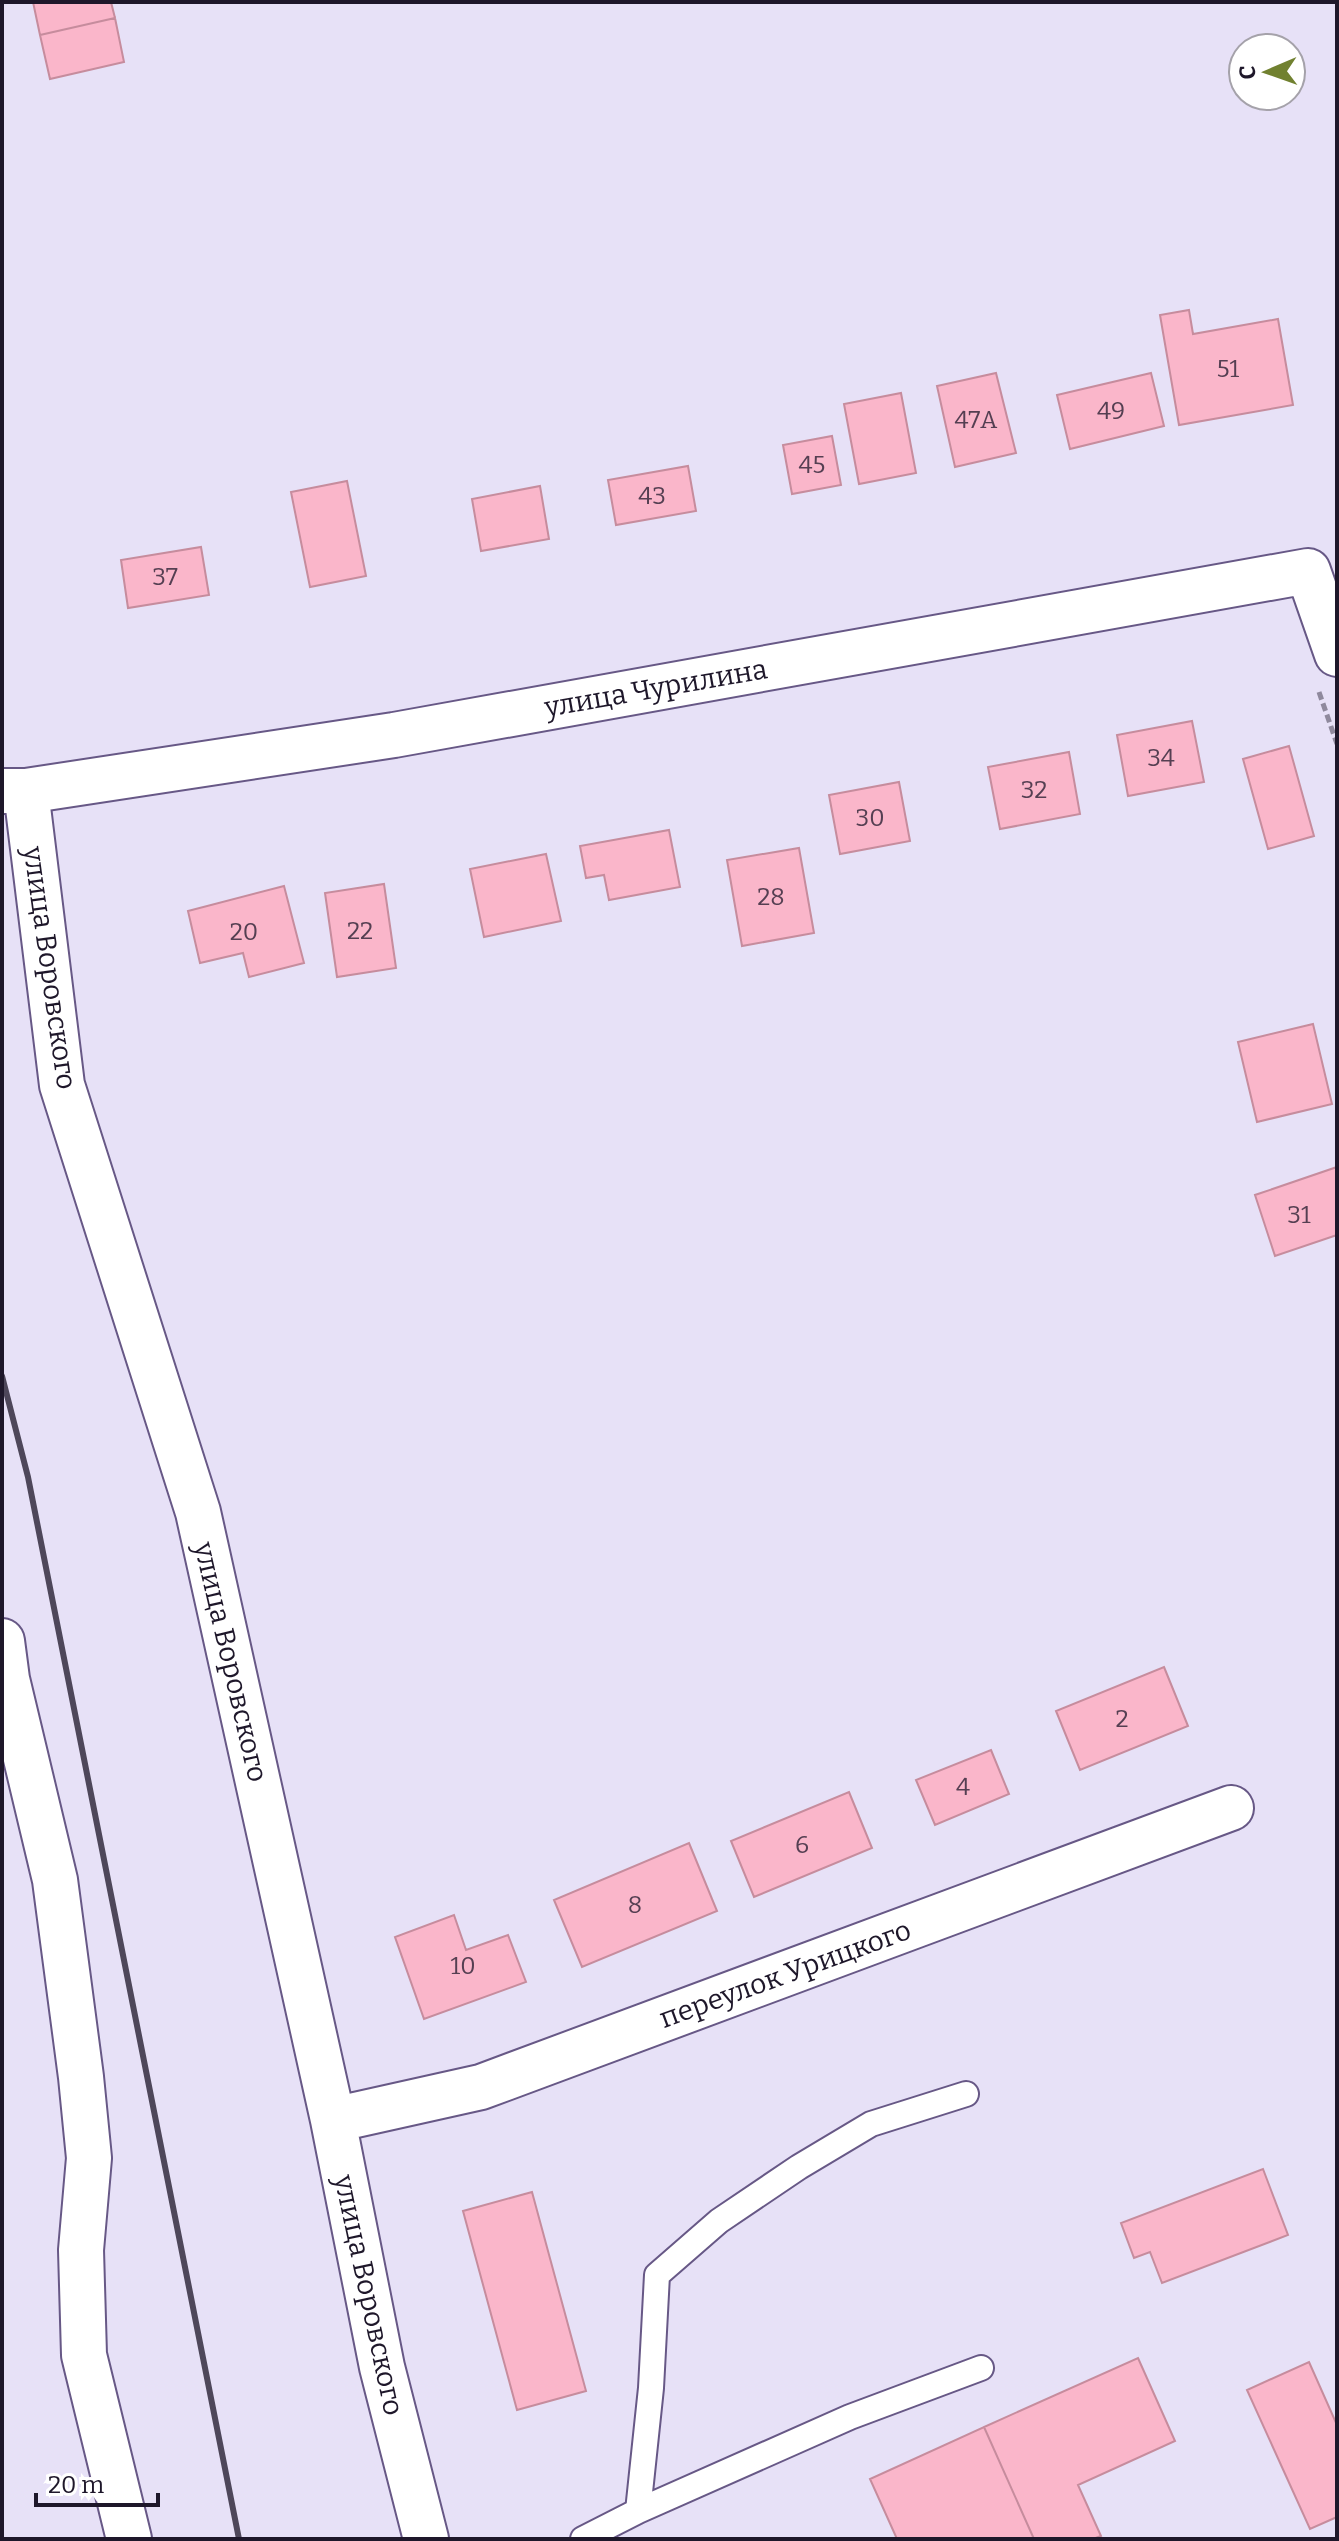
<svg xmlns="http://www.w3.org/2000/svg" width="1339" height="2541" font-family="Bitter,serif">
	<rect width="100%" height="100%" fill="#e7e1f7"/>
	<!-- building -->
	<path fill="#fab6ca" stroke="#c68c9d" stroke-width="2" d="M33 2H111L115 18 40 35Z
		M115 18 124 62 50 79 40 35Z
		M1189 310 1193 334 1278 319 1293 405 1179 425 1160 315Z
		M996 373 1016 453 955 467 937 386Z
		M1151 373 1164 426 1070 449 1057 395Z
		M901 393 916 473 859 484 844 404Z
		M832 436 841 485 792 494 783 445Z
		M688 466 696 511 616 525 608 480Z
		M347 481 366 576 310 587 291 492Z
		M540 486 549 539 481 551 472 499Z
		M201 547 209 595 128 608 121 560Z
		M1192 721 1204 782 1128 796 1117 735Z
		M1289 746 1314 836 1268 849 1243 759Z
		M1069 752 1080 814 1000 829 988 767Z
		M899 782 910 841 840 854 829 795Z
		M669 830 680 887 609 900 604 875 586 878 580 846Z
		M799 848 814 933 742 946 727 860Z
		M546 854 561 921 484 937 470 869Z
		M384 884 396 968 337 977 325 893Z
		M284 886 304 963 249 977 243 953 200 963 188 911Z
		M1313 1024 1332 1104 1257 1122 1238 1042Z
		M1337 1167V1235L1275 1256 1255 1195Z
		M1164 1667 1188 1726 1080 1770 1056 1711Z
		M991 1750 1009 1794 935 1825 916 1780Z
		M849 1792 872 1848 754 1897 731 1841Z
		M689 1843 717 1911 582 1967 554 1900Z
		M454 1915 466 1950 508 1935 526 1982 424 2019 395 1937Z
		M1263 2169 1288 2235 1162 2283 1150 2252 1134 2258 1121 2223Z
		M532 2192 586 2391 517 2410 463 2211Z
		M1138 2358 1175 2441 1078 2485 1101 2536 1093 2539H1034L984 2427Z
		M1309 2362 1337 2425V2517L1310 2529 1247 2390Z
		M984 2427 1034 2539H897L870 2479Z"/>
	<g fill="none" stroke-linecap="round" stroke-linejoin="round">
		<!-- service casing -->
		<g stroke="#675886" stroke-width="28">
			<path id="service" d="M638 2511 850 2417 981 2368
				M583 2539 638 2511 651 2388 657 2275 719 2221 799 2167 871 2124 966 2094"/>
		</g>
		<!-- minor casing -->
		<g stroke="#675886" stroke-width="48">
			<path id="minor" d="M26 791 62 1085 198 1512 333 2120 382 2367 426 2539
				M2 1641 7 1679 55 1880 81 2077 89 2158 81 2250 84 2355 129 2539
				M333 2120 481 2087 1231 1808"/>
		</g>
		<!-- tertiary casing -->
		<g stroke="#675886" stroke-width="48">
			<path id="tertiary" d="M2 791H26L394 735 1308 571 1337 654"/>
		</g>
		<!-- path -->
		<path stroke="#8f899d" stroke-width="5" stroke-dasharray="8 4" stroke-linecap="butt" d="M1319 692 1337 744"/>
		<!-- service -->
		<use href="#service" stroke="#fff" stroke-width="24"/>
		<!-- minor -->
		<use href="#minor" stroke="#fff" stroke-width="44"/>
		<!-- tertiary -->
		<use href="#tertiary" stroke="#fff" stroke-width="44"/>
		<!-- rail -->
		<path stroke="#4e475a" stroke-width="6" d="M2 1376 28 1477 239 2539"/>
	</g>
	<g text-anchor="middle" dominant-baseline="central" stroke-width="6" stroke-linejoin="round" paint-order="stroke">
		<!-- number labels -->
		<g font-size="24" fill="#553f52">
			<text x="1228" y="369">51</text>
			<text x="1111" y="411">49</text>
			<text x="976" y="420">47А</text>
			<text x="812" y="465">45</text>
			<text x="652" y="496">43</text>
			<text x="165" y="577">37</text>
			<text x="1161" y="758">34</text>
			<text x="1034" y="790">32</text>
			<text x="870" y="818">30</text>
			<text x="771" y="897">28</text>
			<text x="360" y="931">22</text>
			<text x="244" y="932">20</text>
			<text x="1299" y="1215">31</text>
			<text x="1122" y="1719">2</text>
			<text x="963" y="1787">4</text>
			<text x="802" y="1845">6</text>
			<text x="635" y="1905">8</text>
			<text x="463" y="1966">10</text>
		</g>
		<!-- street labels -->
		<g font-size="28" fill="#1e172a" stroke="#fff">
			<text transform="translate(656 688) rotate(-10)">улица Чурилина</text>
			<text transform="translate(50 968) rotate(82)">улица Воровского</text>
			<text transform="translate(231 1662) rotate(77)">улица Воровского</text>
			<text transform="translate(785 1974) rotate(-20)">переулок Урицкого</text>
			<text transform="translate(369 2295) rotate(78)">улица Воровского</text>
		</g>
	</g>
	<!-- border -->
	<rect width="1339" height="2541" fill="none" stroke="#1e172a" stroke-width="8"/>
	<!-- north arrow -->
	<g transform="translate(1267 72) rotate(268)"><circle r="38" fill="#ffffff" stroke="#a5a2aa" stroke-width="2"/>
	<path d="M0-6L14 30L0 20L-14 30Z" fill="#718130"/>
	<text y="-12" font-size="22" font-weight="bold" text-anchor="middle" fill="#1e172a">С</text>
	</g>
	<!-- scale -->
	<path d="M36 2493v12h122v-12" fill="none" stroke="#1e172a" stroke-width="4"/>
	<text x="48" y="2493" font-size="24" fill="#1e172a" stroke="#ffffff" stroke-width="6" paint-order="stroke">20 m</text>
</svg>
